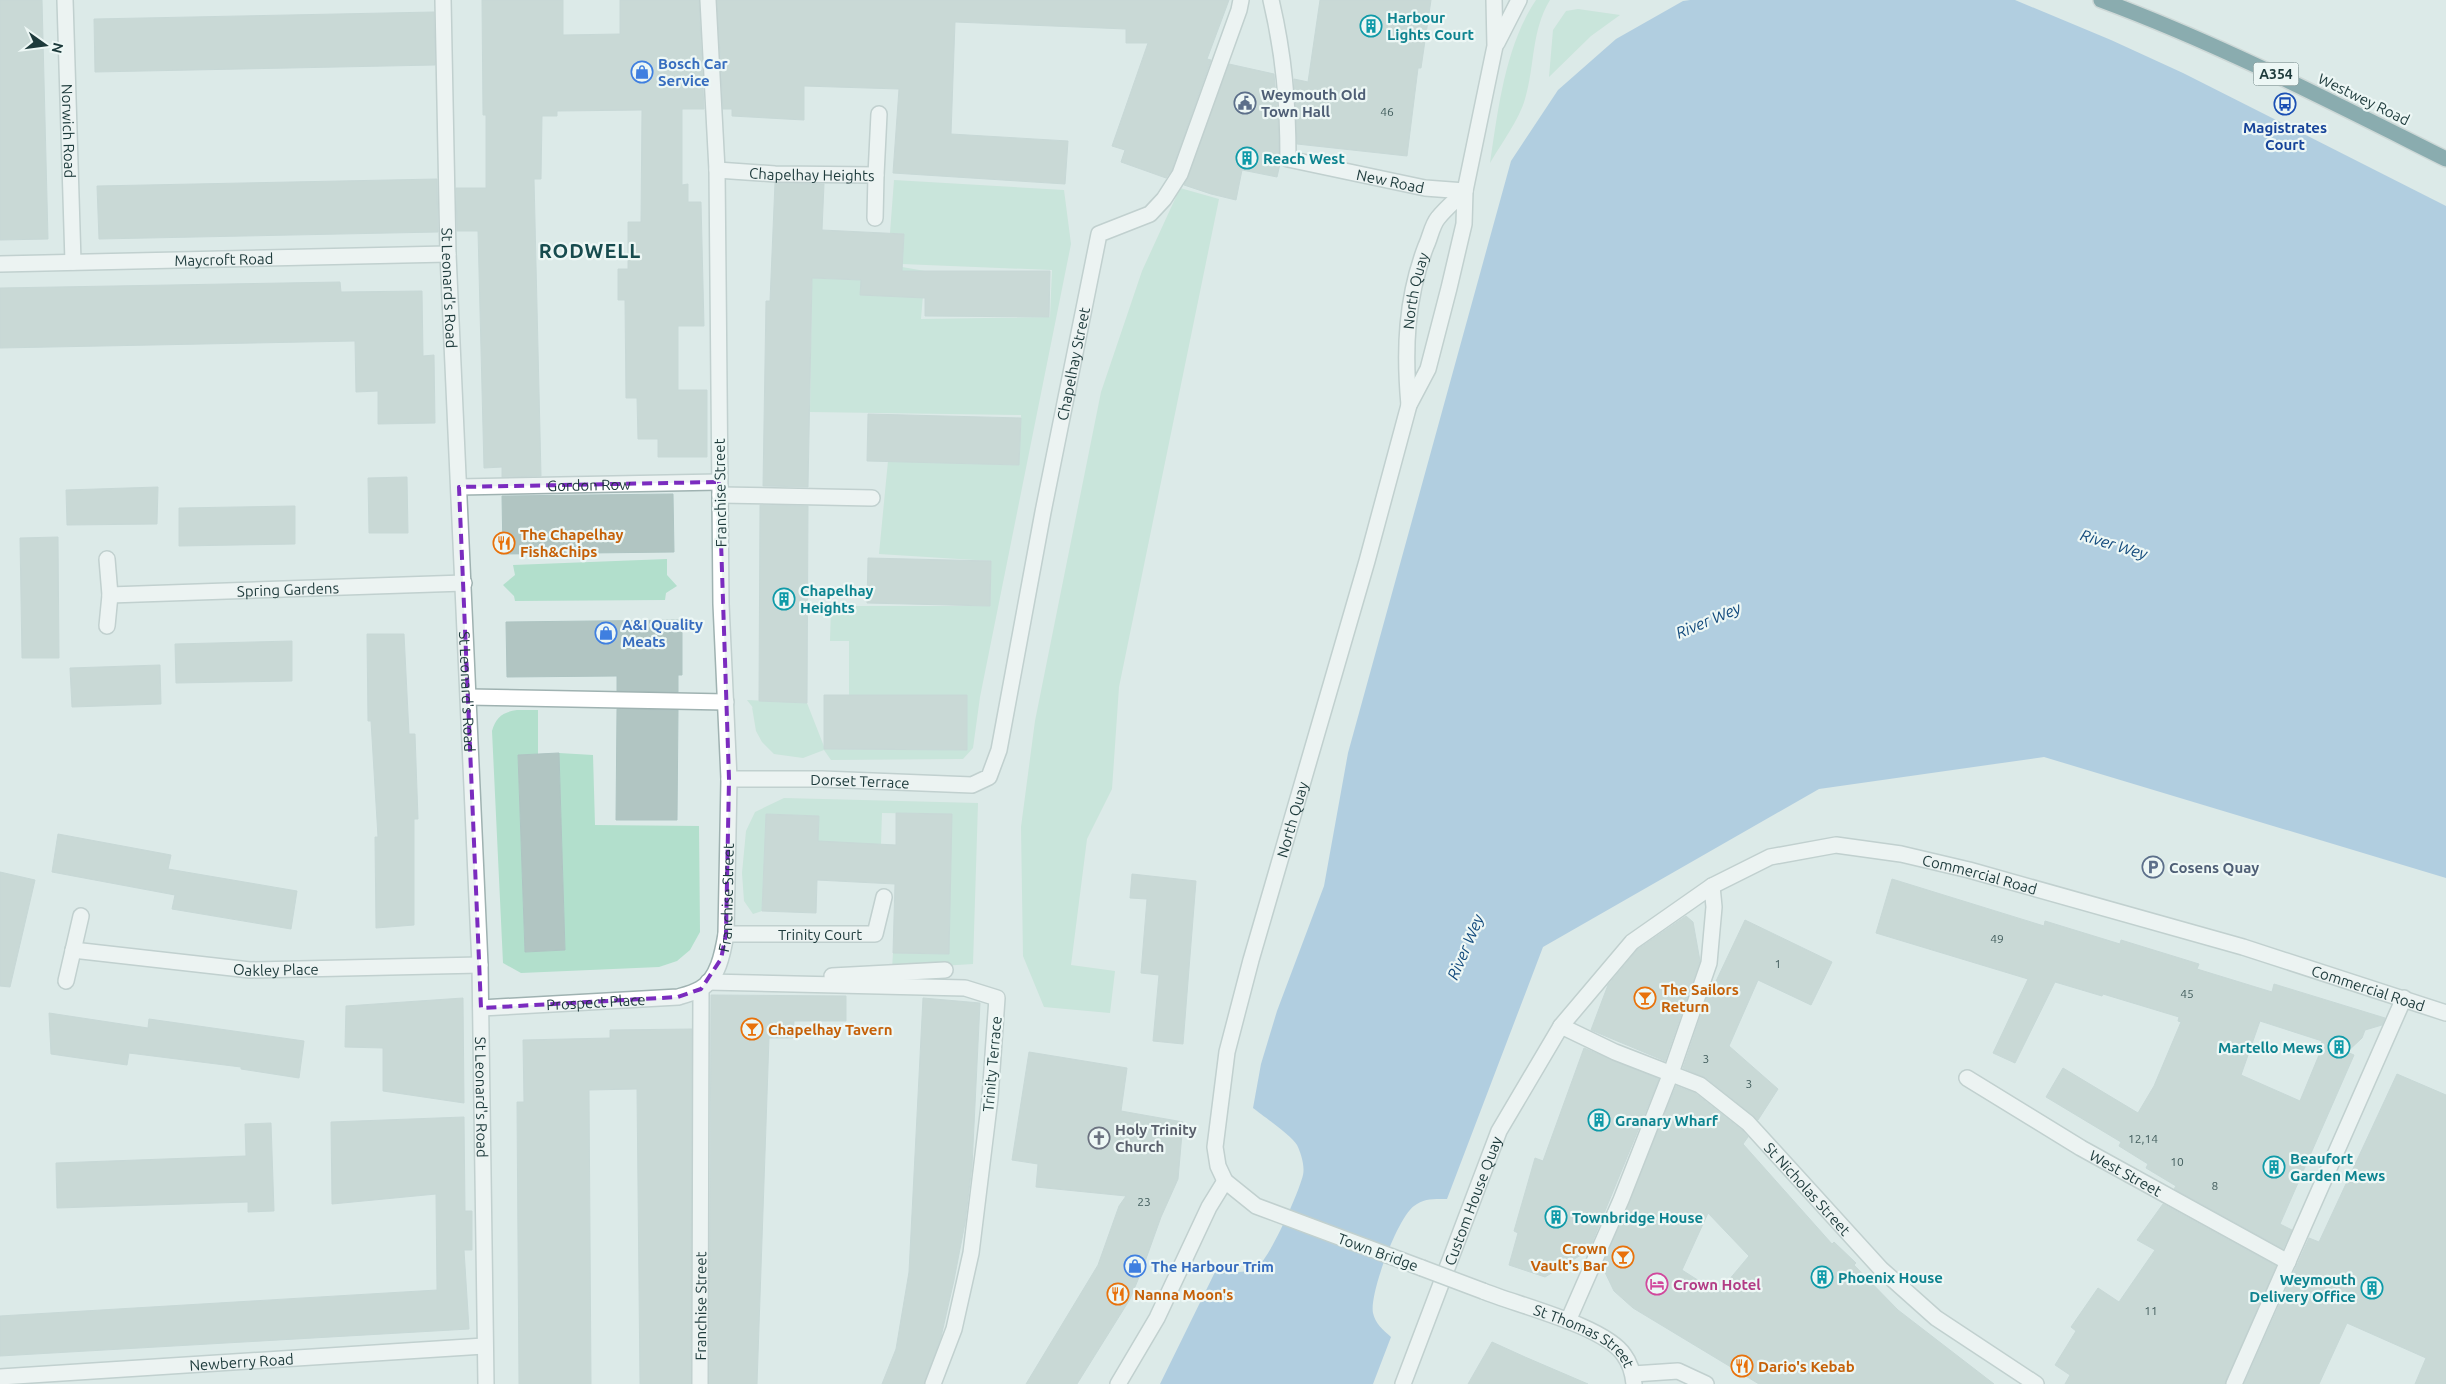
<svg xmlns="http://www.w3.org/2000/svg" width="2446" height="1384" font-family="Ubuntu,sans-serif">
	<rect width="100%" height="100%" fill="#dceae8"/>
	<!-- green -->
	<path fill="#b2dfcc" d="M1536 0H1550C1531 31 1535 66 1525 99 1519 120 1501 144 1490 163 1498 110 1505 46 1536 0Z
		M1578 9 1620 15 1591 36 1549 77 1553 30 1566 11Z
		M894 180 1064 190 1071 244 980 697 973 748 963 759 831 760 824 750 803 758 774 754 762 742 756 731 752 707 754 709 747 700 807 703 825 749 967 750V695H849V641H830L831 606H990L991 561 879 554 888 461 1019 465 1021 415 810 412 812 278 861 280 901 296 902 267 925 271 921 319 1050 317 1052 270 902 264 904 234 890 233Z
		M1180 188 1219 199 1119 687 1112 789 1087 839 1071 965 1115 971 1110 1013 1044 1007 1023 956 1021 827 1035 721 1101 392 1142 271Z
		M667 559V575L677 586 666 593 665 600 515 601 514 596 503 585 515 575 513 565Z
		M517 710H538V754L518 755 525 952 565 950 559 753 593 755 595 825 699 826 700 932 690 950 677 961 659 967 521 973 503 963 492 731C496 717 503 712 517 710Z
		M784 798 978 803 973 964 892 969 893 953 949 954 951 814 882 813 881 844 817 850 819 816 767 814 762 911 753 914 744 901 742 873 746 831 755 812Z"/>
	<!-- water -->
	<path fill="#7dadd7" d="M1690 0H2015L2111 40 2183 73 2446 206V878L2044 757 1819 789 1543 947 1447 1199C1435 1199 1424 1198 1414 1206 1398 1217 1369 1294 1373 1313 1375 1323 1383 1330 1391 1337L1373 1384H1160L1216 1270C1228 1271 1247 1275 1257 1267 1270 1258 1299 1192 1303 1175 1305 1166 1301 1153 1297 1145 1291 1135 1263 1116 1253 1108L1261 1064 1277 1011 1324 886 1348 753 1511 161 1558 90 1616 39 1683 1Z"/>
	<!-- building -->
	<path fill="#b1c5c2" stroke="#aec4c2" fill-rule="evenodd" d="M0 0H42L48 239 0 240Z
		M482 0H563V35L620 34V0H699L704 109H682V185L688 184V202H701L704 326H678V390H707V457H658V439H638L637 398H626L625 300H618V269H628V222H641L642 110 557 111V116H542L541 179H534L541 476 502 477V467L484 468 478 231H457L456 188H486V115H483Z
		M717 0H1229L1207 59 1211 60 1172 170 1166 178 1121 162 1125 150 1112 146 1148 43H1126V29L955 22 951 134 1068 141 1065 184 893 173 899 89 804 86V120L732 116V109H723Z
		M1320 0H1431L1421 68H1418L1407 156 1297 144 1294 79 1308 82Z
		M434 12 435 65 95 72 94 19Z
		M1229 64 1274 74 1278 119 1280 164 1277 177 1242 170 1236 200 1211 194 1184 185Z
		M437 179 438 232 99 239 97 186Z
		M775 183 824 184 822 230 904 234 902 271H1050L1049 317 925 316V298L860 295 861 280 812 278 808 487 763 486 766 301H770Z
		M340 282 341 292 422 291 423 356 434 355 435 423 378 424V391L356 392 355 341 0 348V288Z
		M868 414 1021 418 1019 465 867 461Z
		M407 477 408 533H369L368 478Z
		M158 487 157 524 67 525 66 490Z
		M673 494 674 552 503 554 502 496Z
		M760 505 808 506 807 703 759 701Z
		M295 506V544L179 546V508Z
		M58 537 59 658H22L20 538Z
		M868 558 991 561 990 606 867 603Z
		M682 620V675H678V692L617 691V676L507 677 506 622Z
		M367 634H404L409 734H415L418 819H414V925L376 928 375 837H378L371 721H368Z
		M292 641V681L176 683 175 644Z
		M160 665 161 704 72 707 70 668Z
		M824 695H967V750L824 749Z
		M617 709 678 710 677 820H616Z
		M559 753 565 950 525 952 518 755Z
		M896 813 952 814 949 954 893 953 895 884 817 880 816 913 762 911 766 814 819 816 818 841 896 845Z
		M58 834 171 855 168 869 297 891 291 929 172 909 175 895 52 872Z
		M0 872 35 880 10 987 0 986Z
		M1132 874 1196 881 1183 1044 1153 1041 1159 975 1141 973 1147 899 1130 898Z
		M1892 879 2044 926 2045 921 2120 944 2121 940 2199 964 2197 969 2272 992 2274 984 2385 1018 2382 1025 2365 1030 2362 1038 2347 1052 2354 1055 2280 1224 2292 1230 2283 1249 2174 1189 2176 1186 2146 1168 2148 1164 2119 1146 2121 1142 2046 1097 2063 1068 2138 1113 2154 1086 2181 1022 2178 1021 2179 1017 2103 994 2102 996 2055 982 2015 1063 1993 1053 2028 979 1876 933ZM2260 1021 2322 1041 2317 1053 2319 1055 2300 1101 2241 1075Z
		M1686 916 1693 922 1700 961 1665 1061 1591 1030 1608 985 1638 949Z
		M1745 920 1832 962 1811 1005 1758 980 1729 1046 1778 1089 1758 1120 1706 1078 1683 1068 1708 994 1709 996Z
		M711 995 846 996V1021H794L793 1038H769L757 1384H709Z
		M463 998 464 1103 383 1091V1048L345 1047 346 1006Z
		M923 998 980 1003 972 1166 965 1223 954 1280 941 1337 924 1384H882L896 1349 909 1272Z
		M49 1013 148 1028 149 1019 304 1041 299 1078 241 1069V1067L129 1053 127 1065 51 1054Z
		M692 1029 691 1384H640L637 1089 589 1090 591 1384H519L517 1102H524L523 1040 610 1038V1030Z
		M1584 1048 1659 1079 1589 1250 1545 1277 1509 1265 1518 1233 1514 1231 1535 1158 1543 1161Z
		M1029 1052 1127 1068 1121 1111 1183 1122 1178 1179 1161 1217 1142 1270 1130 1299 1077 1384H1026L1098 1265 1119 1206 1126 1196 1036 1187 1038 1164 1012 1160Z
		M2397 1074 2446 1095V1384H2415L2426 1358 2347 1323 2319 1384H2244L2309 1238 2319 1242Z
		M1676 1086 1695 1093 1742 1130 1748 1137 1743 1144 1832 1244 1834 1242 1856 1263 1854 1265 1898 1310 1994 1384H1759L1633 1308 1614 1291 1602 1266ZM1708 1213 1749 1256 1718 1293 1682 1270Z
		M464 1117 465 1211H472V1250H464L469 1329 0 1356V1316L437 1290 436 1194 332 1204 331 1122Z
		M271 1123 274 1211 248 1212V1202L57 1208 56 1163 246 1156 245 1124Z
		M2163 1204 2276 1266 2225 1384H2065L2070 1375 2055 1365 2076 1331 2071 1327 2098 1288 2119 1302 2155 1250 2137 1240Z
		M1492 1342 1525 1357 1588 1384H1468Z"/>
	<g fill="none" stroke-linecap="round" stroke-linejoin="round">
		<!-- minor casing -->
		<g stroke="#9fb2b1" stroke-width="18">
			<g id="minor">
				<path id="s1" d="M65 0 73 262"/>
				<path id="s2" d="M443 0 448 254 480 965 486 1384"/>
				<path id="s3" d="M1271 0C1284 55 1288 103 1288 159L1425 188 1465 191"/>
				<path d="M1497 43 1519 0"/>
				<path id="s4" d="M717 170 775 174 876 175 879 114"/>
				<path d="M875 218 876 175"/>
				<path id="s5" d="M0 264 448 254"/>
				<path id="s6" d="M1409 405C1404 350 1406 298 1426 246 1430 238 1432 225 1438 218 1446 208 1456 200 1465 191"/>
				<path id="s7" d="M459 487 719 482"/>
				<path d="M720 495 872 498"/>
				<path id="s8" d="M110 595 464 583"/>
				<path d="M107 626 110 595 107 559"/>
				<path d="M468 697 726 702"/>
				<path id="s9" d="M729 779H822L972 785 989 777 999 750 1043 512 1099 234 1150 214 1164 199 1180 174 1239 10 1241 0"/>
				<path id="s10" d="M726 934H875L884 897"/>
				<path id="s11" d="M73 950 250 970 480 965"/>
				<path d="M832 976 945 970"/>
				<path d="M66 981 81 916"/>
				<path d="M708 982 965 988 997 998 990 1098 971 1253 954 1329 933 1384"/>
				<path id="s12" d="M481 1008 678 997C685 995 693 993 700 989 718 980 723 952 726 934L729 779 721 604 717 170 708 0"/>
				<path id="s13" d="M1561 1026 1615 1052 1700 1085 1748 1123 1881 1269 1936 1318 2036 1384"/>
				<path id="s14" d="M1967 1078 2081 1148 2288 1262"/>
				<path id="s15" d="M1422 1268 1256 1206 1225 1181 1218 1166 1215 1147 1227 1052 1251 960 1367 561 1409 405 1428 369 1449 288 1464 224 1465 191 1495 46 1494 0"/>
				<path id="s16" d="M1483 1291C1517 1305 1605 1326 1624 1355 1630 1363 1633 1374 1634 1384"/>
				<path d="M1568 1321 1621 1200 1671 1073 1709 963 1714 907 1712 886"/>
				<path d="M1633 1374 1678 1371 1706 1384"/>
				<path id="s17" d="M0 1377 484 1346"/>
				<path id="s18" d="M700 1384 701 989"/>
				<path d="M1118 1384 1157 1318 1209 1207 1225 1181"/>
				<path id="s19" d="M1403 1384 1499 1131 1561 1026 1632 942 1712 886 1770 857 1836 845 1901 854 1969 870 2243 947 2446 1013"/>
				<path d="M2234 1384 2404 998"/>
			</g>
		</g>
		<!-- highway casing -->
		<g stroke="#bbc4c4" stroke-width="18">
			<path id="highway" d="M2101 0C2220 44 2332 102 2446 159"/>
		</g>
		<!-- minor -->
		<use href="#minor" stroke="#fff" stroke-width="15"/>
		<!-- highway -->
		<use href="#highway" stroke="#26636a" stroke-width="15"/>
		<!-- minor-bridge casing -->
		<g stroke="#9fb2b1" stroke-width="18" stroke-linecap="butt">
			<path id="minor-bridge" d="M1422 1268 1483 1291"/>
		</g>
		<!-- minor-bridge -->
		<use href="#minor-bridge" stroke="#fff" stroke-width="15"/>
	</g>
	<!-- marked area -->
	<path d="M0 0H2446V1384H0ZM719 482 729 779 726 934 721 959 701 989 678 997 481 1008 459 487Z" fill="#dceae8" fill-opacity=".55" fill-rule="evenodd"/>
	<path fill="none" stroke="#7b2cbf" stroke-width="4" stroke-dasharray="10 6" stroke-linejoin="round" d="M719 482 729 779 726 934 721 959 701 989 678 997 481 1008 459 487Z"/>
	<!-- icons -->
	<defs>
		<g id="building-ring" transform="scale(1.125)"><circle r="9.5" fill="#edf7f5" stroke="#0f9aa8" stroke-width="1.5"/><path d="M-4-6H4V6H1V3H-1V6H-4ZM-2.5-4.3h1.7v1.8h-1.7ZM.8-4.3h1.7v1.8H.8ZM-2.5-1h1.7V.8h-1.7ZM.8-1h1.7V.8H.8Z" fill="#0f9aa8"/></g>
		<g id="shop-ring" transform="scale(1.125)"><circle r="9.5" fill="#edf7f5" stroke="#3f7fe0" stroke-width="1.5"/><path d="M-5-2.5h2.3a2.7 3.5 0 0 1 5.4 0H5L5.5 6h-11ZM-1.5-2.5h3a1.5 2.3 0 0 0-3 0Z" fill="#3f7fe0"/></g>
		<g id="civic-ring" transform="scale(1.125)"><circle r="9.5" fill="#edf7f5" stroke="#5c6f8a" stroke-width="1.5"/><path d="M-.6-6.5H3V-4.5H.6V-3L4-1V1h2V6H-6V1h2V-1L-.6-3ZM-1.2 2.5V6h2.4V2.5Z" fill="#5c6f8a"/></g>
		<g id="bus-ring" transform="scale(1.125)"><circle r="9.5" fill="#edf7f5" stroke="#1a4fb4" stroke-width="1.5"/><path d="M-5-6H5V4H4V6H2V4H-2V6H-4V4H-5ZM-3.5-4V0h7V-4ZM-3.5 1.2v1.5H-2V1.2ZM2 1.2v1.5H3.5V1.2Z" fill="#1a4fb4"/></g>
		<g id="restaurant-ring" transform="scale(1.125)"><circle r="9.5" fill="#edf7f5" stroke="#e8710a" stroke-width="1.5"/><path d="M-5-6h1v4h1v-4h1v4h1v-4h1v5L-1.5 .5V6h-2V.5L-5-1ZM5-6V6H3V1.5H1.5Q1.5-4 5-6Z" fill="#e8710a"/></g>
		<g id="parking-ring" transform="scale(1.125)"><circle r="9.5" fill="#edf7f5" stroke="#5c6f8a" stroke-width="1.5"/><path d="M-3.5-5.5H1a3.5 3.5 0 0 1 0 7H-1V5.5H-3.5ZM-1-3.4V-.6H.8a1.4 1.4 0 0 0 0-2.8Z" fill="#5c6f8a"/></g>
		<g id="bar-ring" transform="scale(1.125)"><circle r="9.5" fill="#edf7f5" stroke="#e8710a" stroke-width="1.5"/><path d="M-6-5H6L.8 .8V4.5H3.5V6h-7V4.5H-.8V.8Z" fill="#e8710a"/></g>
		<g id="church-ring" transform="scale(1.125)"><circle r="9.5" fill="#edf7f5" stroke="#6b7280" stroke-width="1.5"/><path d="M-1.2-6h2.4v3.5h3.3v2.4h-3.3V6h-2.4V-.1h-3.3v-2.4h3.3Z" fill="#6b7280"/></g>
		<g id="hotel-ring" transform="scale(1.125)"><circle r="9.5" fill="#edf7f5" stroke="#d1479c" stroke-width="1.5"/><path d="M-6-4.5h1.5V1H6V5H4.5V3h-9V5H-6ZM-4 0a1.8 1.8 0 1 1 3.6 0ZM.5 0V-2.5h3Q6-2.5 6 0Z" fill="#d1479c"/></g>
	</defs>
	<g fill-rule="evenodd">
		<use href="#building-ring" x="1371" y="26"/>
		<use href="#shop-ring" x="642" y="72"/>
		<use href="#civic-ring" x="1245" y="103"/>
		<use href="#bus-ring" x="2285" y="104"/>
		<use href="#building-ring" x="1247" y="158"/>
		<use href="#restaurant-ring" x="504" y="543"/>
		<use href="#building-ring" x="784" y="599"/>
		<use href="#shop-ring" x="606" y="633"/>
		<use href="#parking-ring" x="2153" y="867"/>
		<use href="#bar-ring" x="1645" y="998"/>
		<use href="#bar-ring" x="752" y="1029"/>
		<use href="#building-ring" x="2339" y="1047"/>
		<use href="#building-ring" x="1599" y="1120"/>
		<use href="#church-ring" x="1099" y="1138"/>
		<use href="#building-ring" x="2274" y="1167"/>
		<use href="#building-ring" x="1556" y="1217"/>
		<use href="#bar-ring" x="1623" y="1257"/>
		<use href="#shop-ring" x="1135" y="1266"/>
		<use href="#building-ring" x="1822" y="1277"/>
		<use href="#hotel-ring" x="1657" y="1284"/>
		<use href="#building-ring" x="2372" y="1288"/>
		<use href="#restaurant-ring" x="1118" y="1294"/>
		<use href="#restaurant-ring" x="1742" y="1366"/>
	</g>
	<g text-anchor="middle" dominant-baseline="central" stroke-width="4.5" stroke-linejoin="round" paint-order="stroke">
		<!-- number labels -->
		<g font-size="12" fill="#425d5d">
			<text x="1387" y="111">46</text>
			<text x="1997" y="938">49</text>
			<text x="1778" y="963">1</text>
			<text x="2187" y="993">45</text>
			<text x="1706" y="1058">3</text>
			<text x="1749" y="1083">3</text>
			<text x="2143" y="1138">12,14</text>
			<text x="2177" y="1161">10</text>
			<text x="2215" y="1185">8</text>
			<text x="1144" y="1201">23</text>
			<text x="2151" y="1310">11</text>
		</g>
		<!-- shield labels -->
		<rect fill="#edf7f5" stroke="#5b7373" stroke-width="1" x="2253.5" y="62.5" width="45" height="23" rx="4"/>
		<g font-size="14" font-weight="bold" fill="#1d3a3b">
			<text x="2276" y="74">A354</text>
		</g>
		<!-- culture labels -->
		<g font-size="15" font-weight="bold" fill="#0d838f" stroke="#edf7f5" text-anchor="start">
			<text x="1387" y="17">Harbour<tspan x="1387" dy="17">Lights Court</tspan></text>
			<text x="1263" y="158">Reach West</text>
			<text x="800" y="590">Chapelhay<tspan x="800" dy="17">Heights</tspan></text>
			<text x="2323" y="1047" text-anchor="end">Martello Mews</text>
			<text x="1615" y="1120">Granary Wharf</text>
			<text x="2290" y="1158">Beaufort<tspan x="2290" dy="17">Garden Mews</tspan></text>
			<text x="1572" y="1217">Townbridge House</text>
			<text x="1838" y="1277">Phoenix House</text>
			<text x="2356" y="1279" text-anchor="end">Weymouth<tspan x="2356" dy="17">Delivery Office</tspan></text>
		</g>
		<!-- shop labels -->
		<g font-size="15" font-weight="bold" fill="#366cbe" stroke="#edf7f5" text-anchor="start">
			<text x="658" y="63">Bosch Car<tspan x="658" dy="17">Service</tspan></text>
			<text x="622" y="624">A&amp;I Quality<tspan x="622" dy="17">Meats</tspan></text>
			<text x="1151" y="1266">The Harbour Trim</text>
		</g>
		<!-- service labels -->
		<g font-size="15" font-weight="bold" fill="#4e5e75" stroke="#edf7f5" text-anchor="start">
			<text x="1261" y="94">Weymouth Old<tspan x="1261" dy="17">Town Hall</tspan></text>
			<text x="2169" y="867">Cosens Quay</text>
		</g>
		<!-- street labels -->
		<g font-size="15" fill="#1d3a3b" stroke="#edf7f5">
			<text transform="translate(2364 99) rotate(26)">Westwey Road</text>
			<text stroke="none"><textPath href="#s1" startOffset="131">Norwich Road</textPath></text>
			<text stroke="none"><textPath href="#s4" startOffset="95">Chapelhay Heights</textPath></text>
			<text stroke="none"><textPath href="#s3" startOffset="265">New Road</textPath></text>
			<text stroke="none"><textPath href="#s5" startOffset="224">Maycroft Road</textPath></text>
			<text stroke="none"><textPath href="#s2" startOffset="288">St Leonard's Road</textPath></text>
			<text stroke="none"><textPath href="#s6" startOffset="115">North Quay</textPath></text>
			<text stroke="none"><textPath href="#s9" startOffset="684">Chapelhay Street</textPath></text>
			<text stroke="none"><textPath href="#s7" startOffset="130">Gordon Row</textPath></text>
			<text transform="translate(720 493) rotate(-91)">Franchise Street</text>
			<text stroke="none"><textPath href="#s8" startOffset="178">Spring Gardens</textPath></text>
			<text stroke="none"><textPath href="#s2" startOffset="692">St Leonard's Road</textPath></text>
			<text stroke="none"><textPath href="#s9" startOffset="131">Dorset Terrace</textPath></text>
			<text stroke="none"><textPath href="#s15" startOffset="590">North Quay</textPath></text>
			<text stroke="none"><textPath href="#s19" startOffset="879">Commercial Road</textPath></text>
			<text stroke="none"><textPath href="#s12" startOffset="320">Franchise Street</textPath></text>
			<text stroke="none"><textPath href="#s10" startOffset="94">Trinity Court</textPath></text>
			<text stroke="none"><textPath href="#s11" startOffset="204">Oakley Place</textPath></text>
			<text stroke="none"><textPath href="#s19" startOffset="1284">Commercial Road</textPath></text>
			<text stroke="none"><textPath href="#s12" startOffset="115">Prospect Place</textPath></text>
			<text transform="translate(992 1064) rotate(-85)">Trinity Terrace</text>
			<text stroke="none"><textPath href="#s2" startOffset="1098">St Leonard's Road</textPath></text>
			<text stroke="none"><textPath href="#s14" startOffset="185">West Street</textPath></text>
			<text stroke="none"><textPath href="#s13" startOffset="301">St Nicholas Street</textPath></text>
			<text stroke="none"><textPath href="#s19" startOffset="196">Custom House Quay</textPath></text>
			<text transform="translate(1378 1252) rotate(20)">Town Bridge</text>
			<text stroke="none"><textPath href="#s18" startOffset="78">Franchise Street</textPath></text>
			<text stroke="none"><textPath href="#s16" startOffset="112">St Thomas Street</textPath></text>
			<text stroke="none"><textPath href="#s17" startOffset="242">Newberry Road</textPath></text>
		</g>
		<!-- transit labels -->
		<g font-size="15" font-weight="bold" fill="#164399" stroke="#edf7f5">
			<text x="2285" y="127">Magistrates<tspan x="2285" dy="17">Court</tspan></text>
		</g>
		<!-- food labels -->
		<g font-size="15" font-weight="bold" fill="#c56008" stroke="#edf7f5" text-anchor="start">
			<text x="520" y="534">The Chapelhay<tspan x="520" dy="17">Fish&amp;Chips</tspan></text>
			<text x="1661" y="989">The Sailors<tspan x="1661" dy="17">Return</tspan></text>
			<text x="768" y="1029">Chapelhay Tavern</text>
			<text x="1607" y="1248" text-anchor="end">Crown<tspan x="1607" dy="17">Vault's Bar</tspan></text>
			<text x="1134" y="1294">Nanna Moon's</text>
			<text x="1758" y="1366">Dario's Kebab</text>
		</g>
		<!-- worship labels -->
		<g font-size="15" font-weight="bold" fill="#5b616d" stroke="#edf7f5" text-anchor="start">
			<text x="1115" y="1129">Holy Trinity<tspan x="1115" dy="17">Church</tspan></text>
		</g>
		<!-- hotel labels -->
		<g font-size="15" font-weight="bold" fill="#b23c85" stroke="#edf7f5" text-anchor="start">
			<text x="1673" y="1284">Crown Hotel</text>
		</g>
		<!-- water labels -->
		<g font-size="16" font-style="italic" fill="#124a7c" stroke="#edf7f5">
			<text transform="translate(2114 544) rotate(17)">River Wey</text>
			<text transform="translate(1708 620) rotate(-23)">River Wey</text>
			<text transform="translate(1465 947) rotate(-67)">River Wey</text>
		</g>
		<!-- district labels -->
		<g font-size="20" font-weight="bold" letter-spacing="1" fill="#174b4e" stroke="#edf7f5">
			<text x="590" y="250">RODWELL</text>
		</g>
	</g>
	<!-- north arrow -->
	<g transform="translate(45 45) rotate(104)" stroke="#edf7f5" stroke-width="4" paint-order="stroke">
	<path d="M0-4L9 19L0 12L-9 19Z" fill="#1d3a3b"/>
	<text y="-8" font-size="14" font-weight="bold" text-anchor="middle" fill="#1d3a3b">N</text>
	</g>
</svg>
